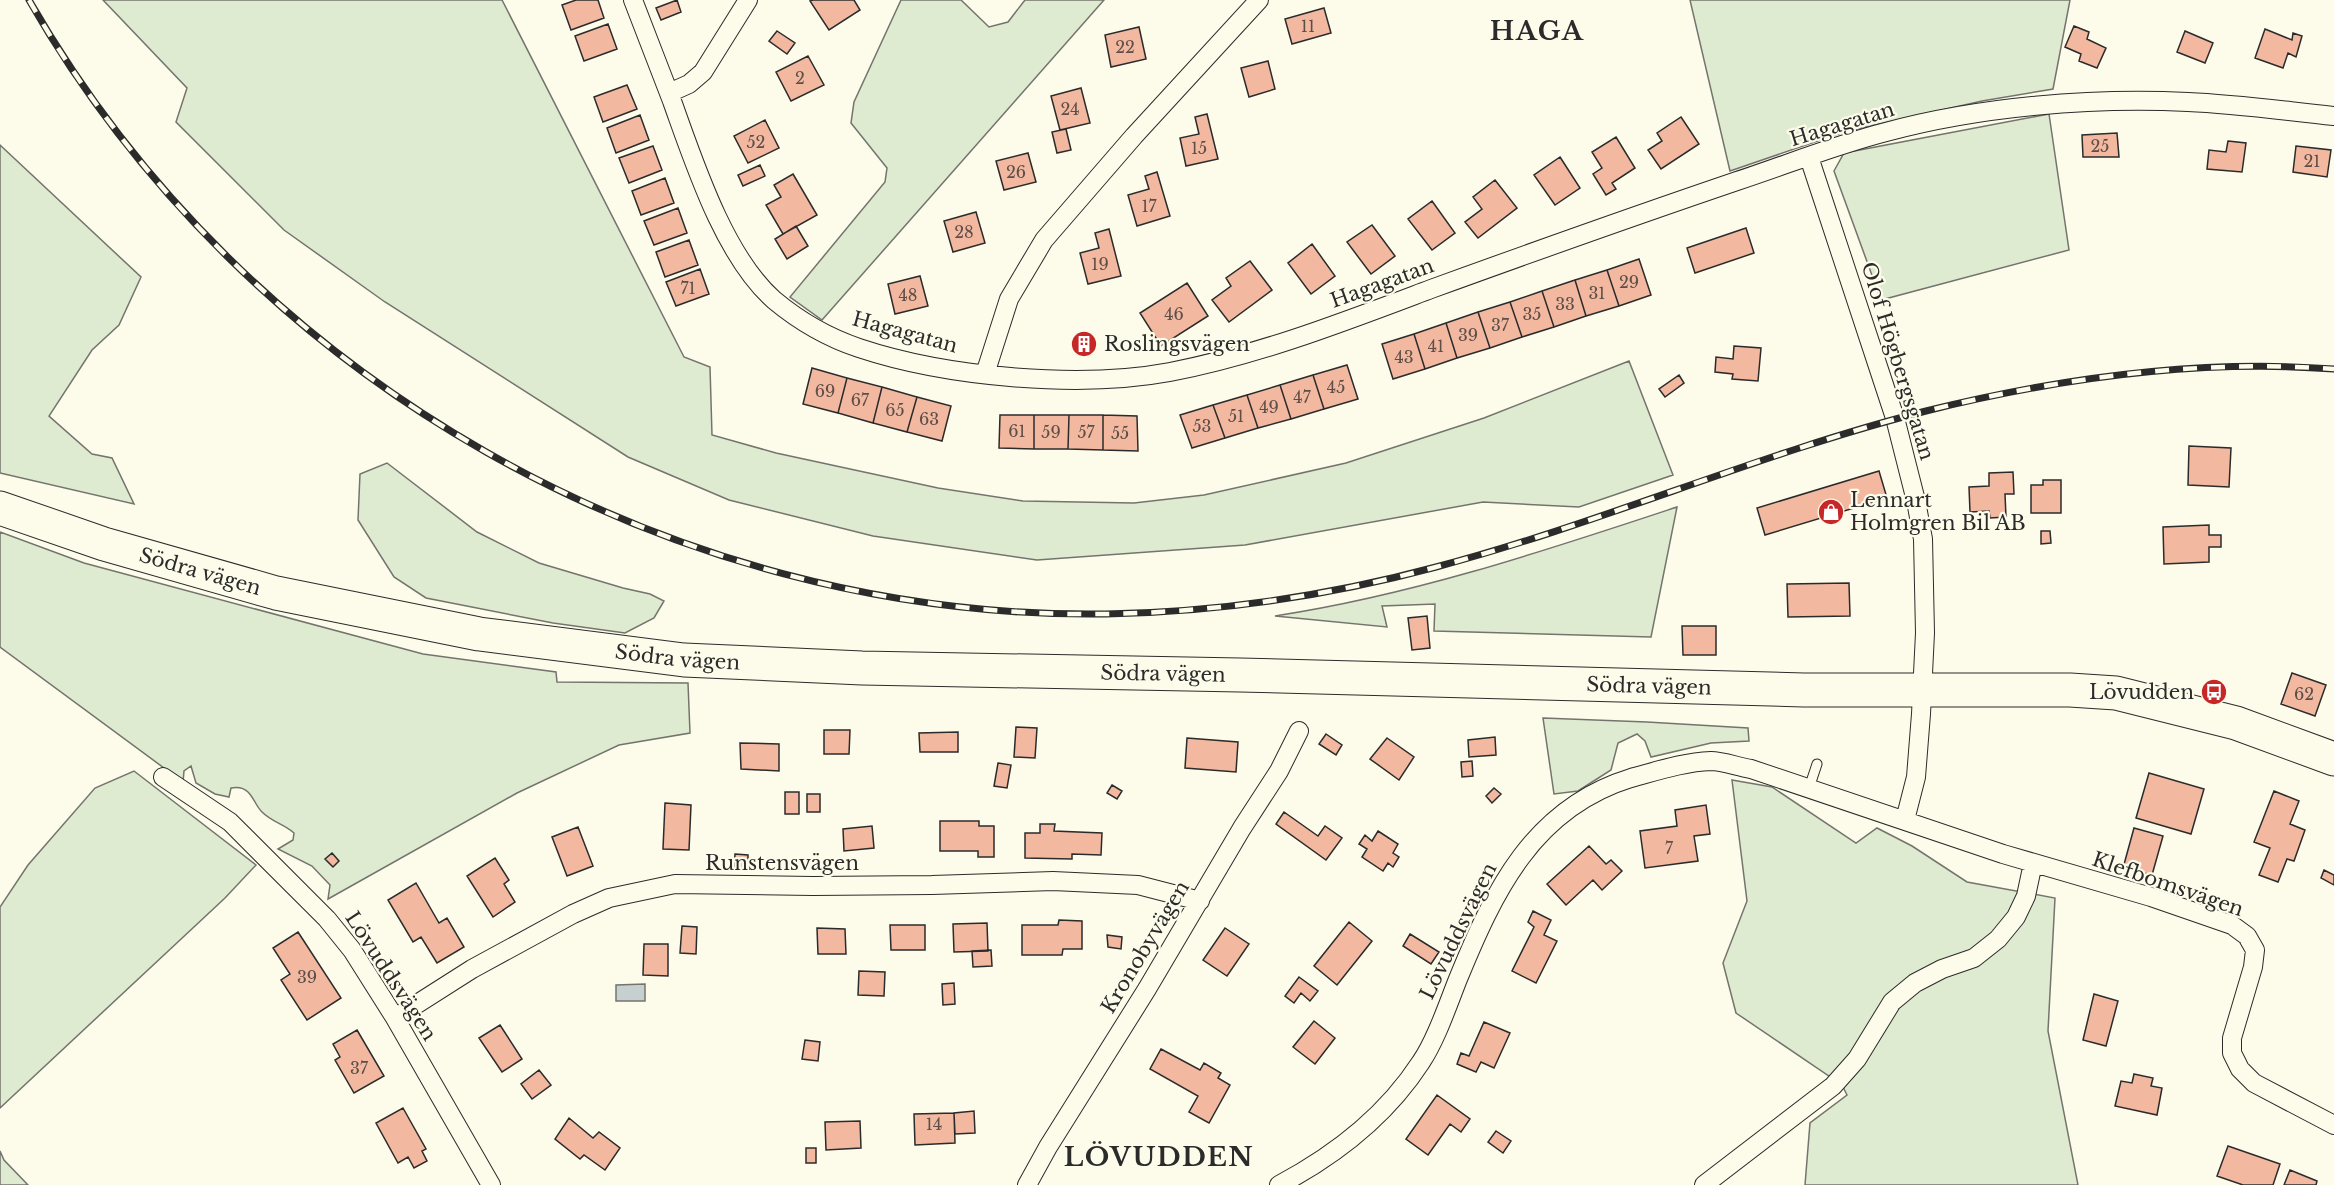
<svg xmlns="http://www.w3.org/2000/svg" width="2334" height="1185" font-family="'Libre Baskerville',serif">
	<rect width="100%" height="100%" fill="#fdfbea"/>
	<!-- green -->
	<path fill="#deebd1" stroke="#74746e" stroke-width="1.5" d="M103 0H502L684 357 710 367 712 435 776 453 938 488 1023 501 1134 503 1204 495 1346 463 1484 418 1629 361 1673 475 1579 507 1483 502 1245 545 1037 560 873 536 729 500 628 457 385 302 284 230 176 122 187 88Z
		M901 0H961L989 27 1008 22 1025 0H1104L822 320 790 297 885 182 887 168 851 123 854 102Z
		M1690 0H2070L2053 89 1982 101 1844 132 1730 171Z
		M2049 114 2069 250 1881 300 1834 171 1844 153Z
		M0 145 141 277 119 325 92 350 49 416 92 454 112 458 134 504 0 473Z
		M387 463 477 532 539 563 623 588 650 594 664 601 654 618 625 633 553 623 426 598 394 577 358 520 360 474Z
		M1677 507 1651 637 1434 631 1435 604 1382 606 1387 627 1275 616C1413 595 1544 551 1677 507Z
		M0 532 84 563 423 654 556 672 557 682 688 683 690 733 619 745 517 793 328 899 330 885 312 866 278 849 293 840 294 833C284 824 272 822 262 812 256 806 254 798 248 792 243 787 237 787 231 788L229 797 215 794 196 783 191 766 184 771 183 782 0 647Z
		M1543 718 1647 722 1748 728 1749 741 1711 743 1651 757 1645 741 1637 734 1618 743 1611 770 1578 791 1554 794Z
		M134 771 256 865 225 898 0 1108V907L28 865 95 788Z
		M1732 780 1772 787 1856 843 1877 828 1912 846 1967 882 2055 898 2048 1031 2078 1185H1805L1810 1123 1847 1095 1842 1085 1736 1013 1723 963 1747 901Z
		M0 1151 4 1160 28 1185H0Z"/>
	<!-- water -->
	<path fill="#c7d0d0" stroke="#74746e" stroke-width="1.5" d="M645 984V1001H616V985Z"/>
	<!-- building -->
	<path fill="#f2b8a0" stroke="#2b2b2b" stroke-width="1.5" d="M576 0H598L604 18 571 30 562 5Z
		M677 0 681 12 661 20 656 8Z
		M813 0H854L860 10 829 30 810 1Z
		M1324 8 1331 33 1292 44 1285 19Z
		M608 24 617 49 584 61 575 36Z
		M2074 26 2089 32 2087 39 2106 48 2097 68 2079 61 2081 54 2065 47Z
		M1139 27 1146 59 1111 67 1105 35Z
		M2265 29 2292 40 2293 33 2302 36 2296 57 2288 53 2283 68 2255 58Z
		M777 31 795 43 787 54 769 41Z
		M2185 31 2213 43 2205 63 2177 52Z
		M808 56 824 85 791 101 776 72Z
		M1268 61 1275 89 1249 97 1241 68Z
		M627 85 637 109 603 122 594 97Z
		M1081 88 1090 123 1060 130 1051 96Z
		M1207 114 1218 159 1186 166 1180 138 1199 134 1195 117Z
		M640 115 649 140 616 153 607 128Z
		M1681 117 1699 144 1661 169 1648 150 1662 141 1657 133Z
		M765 120 779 148 748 163 734 136Z
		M1066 129 1071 150 1057 153 1052 132Z
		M2117 133 2119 157H2083L2082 135Z
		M1616 137 1635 168 1612 183 1616 189 1606 195 1593 174 1602 168 1592 152Z
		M2228 141 2246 143 2242 172 2207 169 2209 150 2226 152Z
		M653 146 662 170 629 183 619 158Z
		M2296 146 2331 150 2327 177 2293 172Z
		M1028 153 1036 182 1004 190 996 161Z
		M1560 157 1580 188 1555 205 1534 175Z
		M760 165 765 176 743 186 738 175Z
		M1157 172 1170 216 1137 226 1128 195 1149 189 1145 176Z
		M793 174 817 215 783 234 766 205 781 197 774 185Z
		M665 178 674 203 641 215 632 191Z
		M1495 180 1517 208 1478 238 1465 222 1482 209 1473 197Z
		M1432 201 1455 233 1432 250 1408 219Z
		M678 208 687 233 654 245 644 221Z
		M976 212 985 243 953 252 944 221Z
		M1372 225 1395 256 1371 274 1347 242Z
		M796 226 808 246 787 259 775 239Z
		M1746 228 1754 253 1695 273 1687 248Z
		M1109 229 1121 276 1088 284 1080 253 1099 248 1095 233Z
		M689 240 698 265 665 277 656 252Z
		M1312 244 1335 276 1311 294 1288 263Z
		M1639 259 1651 295 1619 306 1607 270Z
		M1250 261 1272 290 1229 322 1212 300 1231 286 1226 278Z
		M700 269 709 294 676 306 666 282Z
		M1607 270 1619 306 1586 316 1575 280Z
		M920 276 928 306 895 314 888 284Z
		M1575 280 1586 316 1554 327 1542 291Z
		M1187 283 1208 316 1161 346 1140 313Z
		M1542 291 1554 327 1522 337 1510 302Z
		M1510 302 1522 337 1490 348 1478 312Z
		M1478 312 1490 348 1457 358 1446 323Z
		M1446 323 1457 358 1425 369 1414 334Z
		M1414 334 1425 369 1393 379 1382 344Z
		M1075 336 1095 340 1094 351 1073 347Z
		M1734 346 1761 348 1758 381 1732 379 1733 374 1715 372 1716 357 1733 359Z
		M1347 365 1358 399 1324 409 1313 375Z
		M812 368 847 378 838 413 803 404Z
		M1313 375 1324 409 1291 419 1280 385Z
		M1679 375 1684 383 1665 397 1659 389Z
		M847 378 882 387 873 423 838 413Z
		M1280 385 1291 419 1258 428 1247 395Z
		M882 387 917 397 907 432 873 423Z
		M1247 395 1258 428 1225 438 1213 405Z
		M917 397 951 406 942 441 907 432Z
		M1213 405 1225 438 1192 448 1180 415Z
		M1000 415H1034V449L999 448Z
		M1034 415H1069L1068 449H1034Z
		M1069 415H1103V450L1068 449Z
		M1103 415 1137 416 1138 451 1103 450Z
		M2189 446 2231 448 2229 487 2188 485Z
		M1879 471 1887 498 1765 535 1757 508Z
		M2013 472 2014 494H2005L2006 517 1990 518 1989 511 1970 512 1969 487 1989 486V473Z
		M2043 480H2061V513H2031V485H2043Z
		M2209 525V535H2221V547H2209V562L2164 564 2163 527Z
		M2041 531H2050L2051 543 2041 544Z
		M1849 583 1850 616 1788 617 1787 584Z
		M1427 616 1430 648 1412 650 1408 618Z
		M1682 626H1716V655H1683Z
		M2292 673 2326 685 2315 716 2281 704Z
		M1016 727 1037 728 1035 758 1014 757Z
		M824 730H850L849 754H824Z
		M958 732V752H920L919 733Z
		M1326 734 1342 745 1336 755 1319 744Z
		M1495 737 1496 755 1469 757 1468 740Z
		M1187 738 1238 742 1236 772 1185 768Z
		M1387 738 1414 757 1399 780 1370 759Z
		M740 743 779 744V771L741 769Z
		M1472 761 1473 776 1462 777 1461 762Z
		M998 763 1011 765 1007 788 994 786Z
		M2149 773 2204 789 2191 834 2136 818Z
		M1112 785 1122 791 1117 799 1107 793Z
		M1494 788 1501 794 1492 803 1486 796Z
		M2274 791 2299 801 2290 824 2305 830 2294 861 2287 859 2278 882 2259 875 2270 848 2254 842Z
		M785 792H799V814H785Z
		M807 794H820V812H807Z
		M665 803 691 805 689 850 663 849Z
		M1706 805 1710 834 1694 836 1698 861 1645 868 1640 831 1677 826 1675 810Z
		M1284 812 1318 836 1325 826 1342 838 1326 860 1276 824Z
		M940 821H979V826H994V857H978V851H940Z
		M1040 824H1055L1054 831 1102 833 1101 855 1072 854V859L1025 858V833H1040Z
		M872 826 874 848 844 851 843 829Z
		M578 827 593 866 567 876 552 837Z
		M2134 828 2163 836 2152 875 2123 868Z
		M1378 831 1398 844 1393 853 1399 857 1393 867 1388 863 1383 871 1362 857 1367 849 1359 844 1365 835 1372 841Z
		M1589 846 1606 864 1611 860 1622 871 1602 890 1593 880 1566 905 1547 884Z
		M332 853 339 861 333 867 325 859Z
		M735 854 748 855V870L734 869Z
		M495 858 509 880 504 884 515 902 493 917 467 876Z
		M2324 870 2334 875V885L2321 878Z
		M416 883 439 923 447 918 464 947 437 963 421 937 413 942 388 900Z
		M1533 911 1551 920 1544 935 1557 941 1536 983 1512 971 1534 927 1528 922Z
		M1059 920 1082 921V949H1063L1062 955H1022V925H1058Z
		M1349 922 1372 941 1337 985 1314 966Z
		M987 923 988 951 954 952 953 924Z
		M890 925H925V950H891Z
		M682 926 697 927 696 954 680 953Z
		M817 928 845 929 846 954H818Z
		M1225 928 1249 944 1227 976 1203 960Z
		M298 932 341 998 307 1020 281 980 290 974 273 948Z
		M1410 934 1439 952 1431 964 1403 946Z
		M1107 935 1122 937 1121 949 1108 947Z
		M644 944H668V976L643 975Z
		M991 950 992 966 973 967 972 951Z
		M859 971 885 972 884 996 858 995Z
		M1299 977 1318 991 1310 1001 1301 993 1294 1003 1285 996Z
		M954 983 955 1004 943 1005 942 984Z
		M2094 994 2118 1001 2106 1046 2083 1040Z
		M1314 1021 1335 1038 1315 1064 1293 1047Z
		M1484 1022 1510 1033 1494 1068 1481 1062 1476 1072 1457 1064 1461 1053 1469 1056Z
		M500 1025 522 1059 502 1072 479 1038Z
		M357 1030 384 1076 354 1093 335 1060 340 1057 333 1044Z
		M805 1040 820 1042 818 1061 802 1059Z
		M1161 1049 1200 1070 1204 1063 1221 1073 1218 1078 1230 1085 1209 1123 1189 1112 1198 1096 1150 1069Z
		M539 1070 551 1085 532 1099 521 1084Z
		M2134 1074 2153 1078 2151 1086 2162 1088 2157 1115 2115 1106 2121 1081 2132 1083Z
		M1437 1095 1470 1119 1461 1132 1450 1124 1428 1155 1406 1139Z
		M403 1108 426 1149 422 1151 427 1161 414 1168 408 1157 398 1163 376 1123Z
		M974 1111 975 1133 955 1134 954 1113Z
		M954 1113 955 1143 915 1145 914 1114Z
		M569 1118 593 1138 599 1132 620 1148 605 1170 584 1155 580 1159 555 1139Z
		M860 1121 861 1148 826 1150 825 1122Z
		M1496 1131 1511 1141 1503 1153 1488 1142Z
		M2228 1146 2280 1164 2273 1185H2243L2217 1176Z
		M806 1148H816V1163H806Z
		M2290 1170 2317 1181 2316 1185H2284Z"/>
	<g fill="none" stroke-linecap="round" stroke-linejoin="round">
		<!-- lane casing -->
		<g stroke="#2b2b2b" stroke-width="11">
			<path id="lane" d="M1809 788 1817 764"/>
		</g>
		<!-- street casing -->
		<g stroke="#2b2b2b" stroke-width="20">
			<path id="street" d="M633 0C646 34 659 67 672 101 694 162 724 256 774 300 798 320 829 338 859 348 946 377 1079 389 1170 372 1259 355 1346 321 1431 289 1533 252 1634 216 1737 181 1786 165 1835 145 1886 132 1978 107 2092 97 2188 102 2237 104 2285 111 2334 116
				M669 93 689 84 703 72 748 0
				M1809 157 1895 418 1916 501 1923 539 1925 633 1921 714 1916 777 1905 820
				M985 374 1009 299 1044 240 1134 136 1259 0
				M163 777 230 822 327 919 352 950 395 1018 491 1185
				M395 1018 472 969 573 914 609 898 675 884 813 886 932 885 1053 881 1138 885 1200 901
				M1027 1185 1048 1147 1147 989 1242 828 1279 771 1299 731
				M1279 1185C1334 1156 1386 1116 1421 1062 1436 1040 1448 1004 1458 979 1494 891 1533 808 1631 778 1657 771 1684 762 1711 761 1723 761 1738 767 1751 769L2003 854 2151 897 2232 925 2247 936 2255 950 2253 967 2232 1038V1053L2240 1069 2254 1083 2334 1125
				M1704 1185 1833 1086 1857 1059 1892 1002 1915 983 1942 969 1974 958 1998 939 2016 917 2026 896 2033 863"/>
		</g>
		<!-- highway casing -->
		<g stroke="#2b2b2b" stroke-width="35">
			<g id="highway">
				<path id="s1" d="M0 508 104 544 276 593 479 634 684 660 862 668 1240 675 1804 690H2070L2116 693 2236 723 2334 759"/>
			</g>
		</g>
		<!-- lane -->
		<use href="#lane" stroke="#fdfbea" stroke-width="9"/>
		<!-- street -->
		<use href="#street" stroke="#fdfbea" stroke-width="18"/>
		<!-- highway -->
		<use href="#highway" stroke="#fdfbea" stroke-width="33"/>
		<!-- rail casing -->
		<g stroke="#2b2b2b" stroke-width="7">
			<path id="rail" d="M29 0C246 379 669 620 1106 614 1217 612 1328 596 1436 567 1602 523 1760 453 1926 411 2059 378 2198 359 2334 369"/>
		</g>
		<!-- rail -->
		<use href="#rail" stroke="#fdfbea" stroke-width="4.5" stroke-dasharray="14" stroke-linecap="butt"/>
	</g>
	<!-- icons -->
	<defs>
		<g id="building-disc" transform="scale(1.35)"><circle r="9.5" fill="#c62828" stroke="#fdfbea"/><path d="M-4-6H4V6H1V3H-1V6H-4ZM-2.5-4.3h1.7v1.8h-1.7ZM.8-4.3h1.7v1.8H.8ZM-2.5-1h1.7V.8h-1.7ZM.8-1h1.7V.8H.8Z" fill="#fff"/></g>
		<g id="shop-disc" transform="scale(1.35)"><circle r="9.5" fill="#c62828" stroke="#fdfbea"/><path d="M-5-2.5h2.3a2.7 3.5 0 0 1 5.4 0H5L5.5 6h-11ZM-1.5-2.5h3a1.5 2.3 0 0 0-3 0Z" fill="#fff"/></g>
		<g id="bus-disc" transform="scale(1.35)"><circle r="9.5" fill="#c62828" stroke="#fdfbea"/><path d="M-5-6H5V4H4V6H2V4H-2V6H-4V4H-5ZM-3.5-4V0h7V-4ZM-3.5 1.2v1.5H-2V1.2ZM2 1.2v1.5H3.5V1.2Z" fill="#fff"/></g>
	</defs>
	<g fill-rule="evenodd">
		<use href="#building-disc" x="1084" y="344"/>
		<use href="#shop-disc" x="1831" y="512"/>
		<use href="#bus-disc" x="2214" y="692"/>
	</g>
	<g text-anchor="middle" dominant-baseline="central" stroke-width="4.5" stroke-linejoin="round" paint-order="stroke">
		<!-- number labels -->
		<g font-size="16" fill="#5d4e48">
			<text x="1308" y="26">11</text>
			<text x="1125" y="47">22</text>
			<text x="800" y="78">2</text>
			<text x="1070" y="109">24</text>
			<text x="756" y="142">52</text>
			<text x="2100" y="146">25</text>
			<text x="1199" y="148">15</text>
			<text x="2312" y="161">21</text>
			<text x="1016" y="172">26</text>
			<text x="1149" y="206">17</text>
			<text x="964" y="232">28</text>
			<text x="1100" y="264">19</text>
			<text x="1629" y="282">29</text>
			<text x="688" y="288">71</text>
			<text x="1597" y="293">31</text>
			<text x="908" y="295">48</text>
			<text x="1565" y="304">33</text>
			<text x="1174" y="314">46</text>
			<text x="1532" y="314">35</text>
			<text x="1500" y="325">37</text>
			<text x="1468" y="335">39</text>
			<text x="1436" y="346">41</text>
			<text x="1404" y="357">43</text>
			<text x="1336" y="387">45</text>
			<text x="825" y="391">69</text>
			<text x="1302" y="397">47</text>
			<text x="860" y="400">67</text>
			<text x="1269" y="407">49</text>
			<text x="895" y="410">65</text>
			<text x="1236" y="416">51</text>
			<text x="929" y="419">63</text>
			<text x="1202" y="426">53</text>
			<text x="1017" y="431">61</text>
			<text x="1051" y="432">59</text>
			<text x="1086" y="432">57</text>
			<text x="1120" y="433">55</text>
			<text x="2304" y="694">62</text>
			<text x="1669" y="848">7</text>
			<text x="307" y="977">39</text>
			<text x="359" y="1068">37</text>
			<text x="934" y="1124">14</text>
		</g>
		<!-- street labels -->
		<g font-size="20" fill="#2b2b2b" stroke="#fdfbea">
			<text transform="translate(1842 124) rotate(-17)">Hagagatan</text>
			<text transform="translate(1382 283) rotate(-20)">Hagagatan</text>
			<text transform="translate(905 332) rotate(15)">Hagagatan</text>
			<text transform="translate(1898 361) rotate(73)">Olof Högbergsgatan</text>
			<text stroke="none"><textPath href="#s1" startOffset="210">Södra vägen</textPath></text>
			<text stroke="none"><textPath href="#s1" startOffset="696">Södra vägen</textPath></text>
			<text stroke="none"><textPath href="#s1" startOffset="1182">Södra vägen</textPath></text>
			<text stroke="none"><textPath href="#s1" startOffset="1668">Södra vägen</textPath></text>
			<text x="782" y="863">Runstensvägen</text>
			<text transform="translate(2168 884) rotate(19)">Klefbomsvägen</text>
			<text transform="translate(1458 931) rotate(-64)">Lövuddsvägen</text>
			<text transform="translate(1145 947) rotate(-59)">Kronobyvägen</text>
			<text transform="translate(391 976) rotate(57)">Lövuddsvägen</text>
		</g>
		<!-- poi labels -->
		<g font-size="20" fill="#2b2b2b" stroke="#fdfbea" text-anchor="start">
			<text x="1104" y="344">Roslingsvägen</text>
			<text x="1850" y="500">Lennart<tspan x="1850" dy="23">Holmgren Bil AB</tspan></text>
			<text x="2194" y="692" text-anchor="end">Lövudden</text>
		</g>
		<!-- district labels -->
		<g font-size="26" font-weight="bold" letter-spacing="1.5" fill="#2b2b2b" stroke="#fdfbea">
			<text x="1537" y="31">HAGA</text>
			<text x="1159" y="1157">LÖVUDDEN</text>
		</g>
	</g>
</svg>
